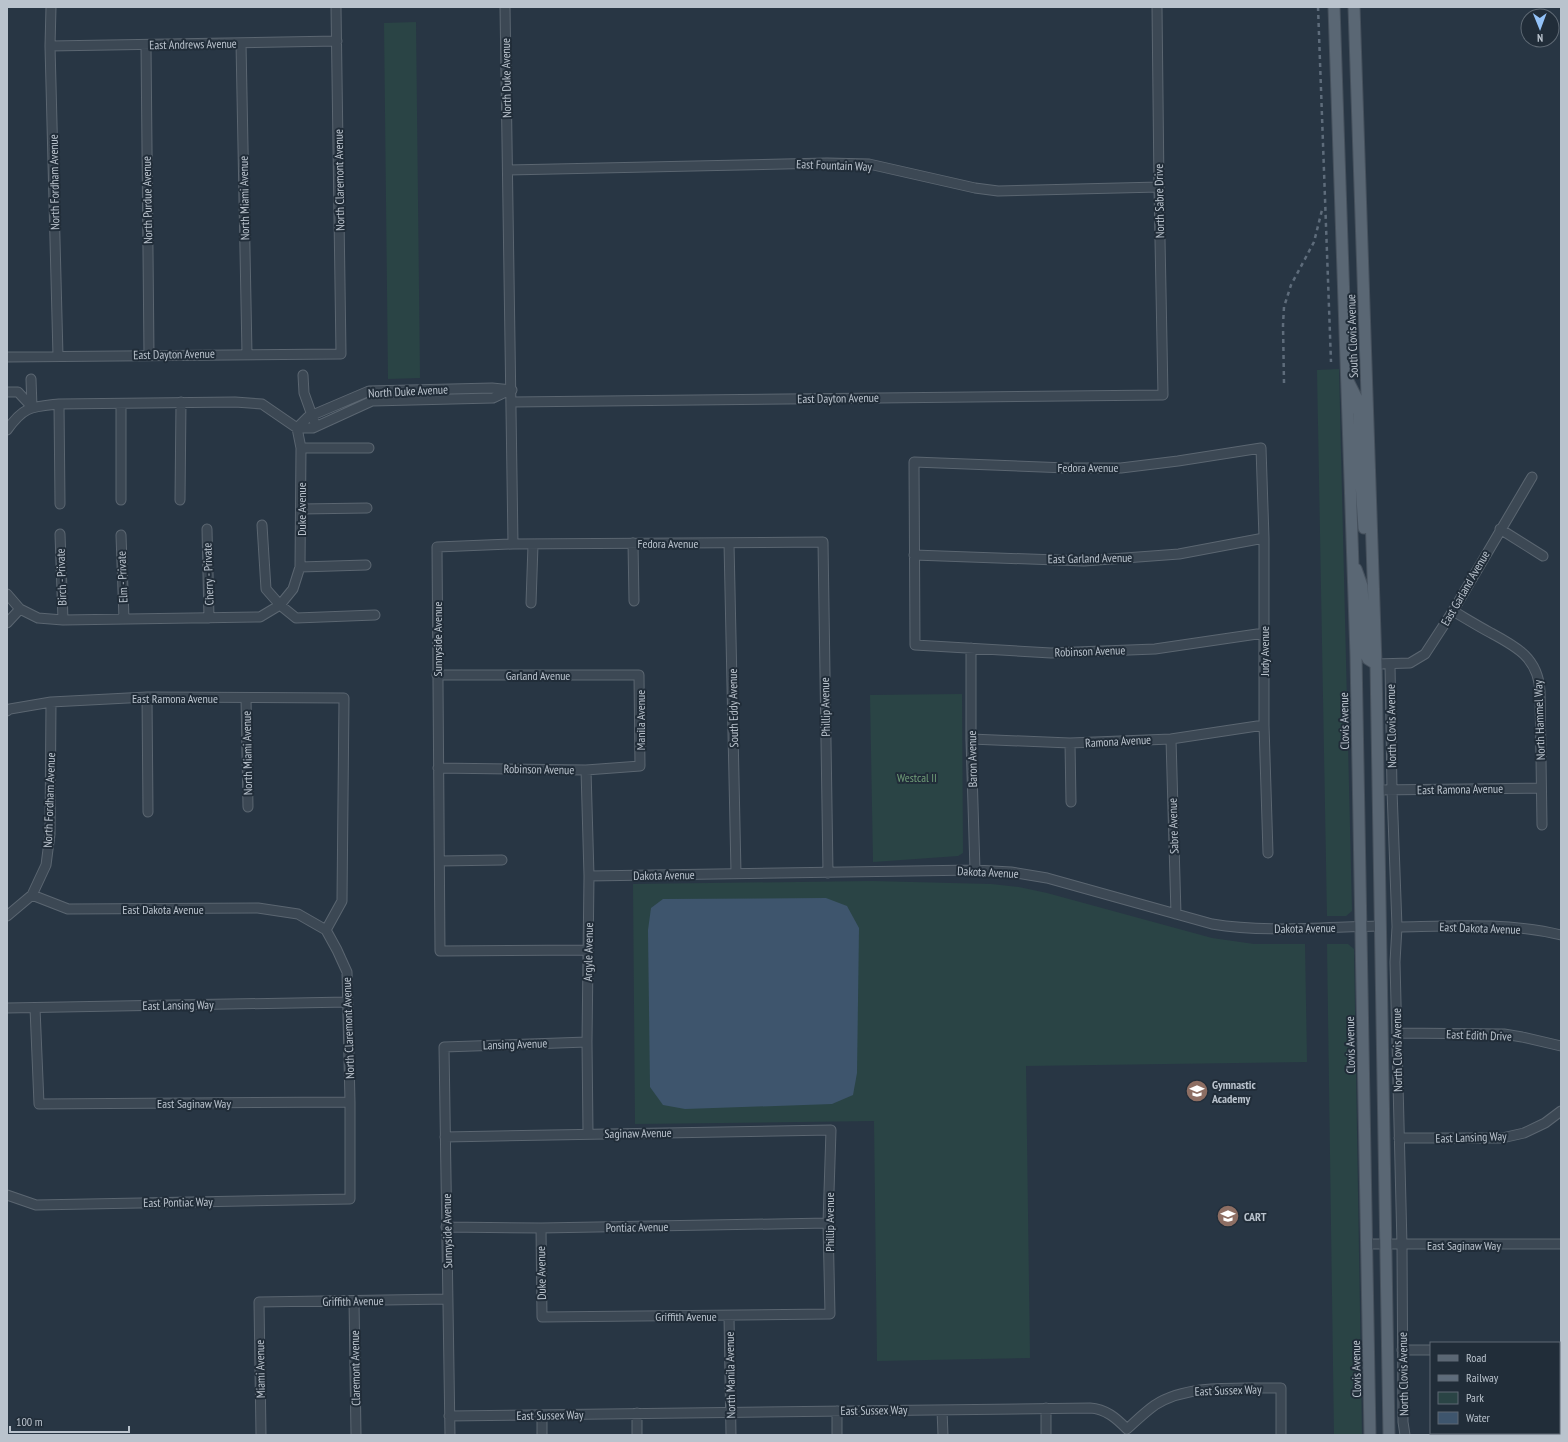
<svg xmlns="http://www.w3.org/2000/svg" width="1568" height="1442" font-family="'PT Sans Narrow',sans-serif">
	<rect width="100%" height="100%" fill="#283644"/>
	<!-- green -->
	<path fill="#2a4445" d="M416 22 420 378 388 379 384 23Z
		M1339 369 1352 911 1346 916H1327L1317 370Z
		M962 694 963 853 958 856 873 862 870 695Z
		M872 881 991 884 1019 887 1047 893 1212 938 1254 944H1305L1307 1062 1026 1066 1030 1358 877 1361 874 1121 635 1124 633 884Z
		M1327 944H1348L1354 949 1362 1435H1334Z"/>
	<!-- water -->
	<path fill="#3e556d" d="M826 898 847 906 859 928 857 1073 853 1095 832 1104 685 1109 663 1105 650 1087 648 930 651 908 663 899Z"/>
	<g fill="none" stroke-linecap="round" stroke-linejoin="round">
		<!-- minor casing -->
		<g stroke="#5b6671" stroke-width="11">
			<path id="minor" d="M51 7 50 46 58 356
				M505 7 513 544
				M241 43 247 354
				M146 45 149 355
				M50 46 337 41
				M508 170 827 163 869 164 975 188 998 191 1159 187
				M7 357 341 354 336 7
				M303 375 304 393 314 421
				M31 379 32 407
				M7 392H18L32 407
				M512 402 1163 395 1159 187 1157 7
				M59 404 60 504
				M297 428 308 417 369 391 492 388 512 390
				M297 428H313L372 401 493 398 510 390
				M7 430C24 406 31 407 59 404L235 402 262 404 297 428 301 448 300 567 293 589 280 605 260 617 63 620 38 618 20 609 7 594
				M301 448H369
				M121 500V404
				M180 500 181 402
				M301 509 367 508
				M262 525 266 589 280 605 296 618 375 615
				M207 529 209 618
				M1500 529 1543 556
				M60 534 63 620
				M121 535 124 619
				M633 543 634 601
				M729 543 736 873
				M914 555 1084 561 1179 554 1264 538
				M300 567 366 565
				M531 603 533 545
				M1453 611C1465 618 1478 626 1491 633 1517 647 1538 658 1540 691L1542 825
				M7 623 20 609
				M1264 633 1155 649 1051 653 915 645 914 462 1067 468H1121L1178 461 1261 448 1264 538V725L1268 853
				M971 648V739L975 870
				M1376 664 1410 663 1425 654 1453 611 1532 477
				M1390 664 1392 790 1397 927 1395 962 1402 1245 1403 1422 1405 1435
				M437 675H639L640 766 586 770 438 768
				M147 697 148 812
				M246 698 248 807
				M7 711 10 709 51 702 147 697 344 698 342 901 326 930
				M971 739 1070 743 1171 739 1264 725
				M1171 739 1176 914
				M1070 743 1071 802
				M586 770 589 876 587 1042 588 1133
				M1378 790 1541 788
				M440 861 502 860
				M589 876 975 870 1011 872 1047 878 1212 924C1267 933 1325 927 1380 926
				M32 895 46 865 50 834 51 702
				M7 916 32 895 68 909 258 908 298 914 326 930
				M1397 927C1451 926 1508 922 1561 935
				M588 950 440 951 437 547 513 544 823 542 828 873
				M7 1008 348 1002
				M35 1008 39 1104 350 1102
				M1397 1033 1504 1034 1522 1037 1561 1046
				M445 1137 831 1130 828 1223 830 1314 542 1317 541 1228
				M1399 1138H1502L1524 1133 1545 1123 1561 1111
				M7 1195 36 1205 350 1199V1102L347 972 337 950 326 930
				M446 1227 541 1228 828 1223
				M1367 1244H1561
				M354 1301 356 1435
				M729 1316 731 1435
				M1559 1348H1561
				M1402 1350H1431
				M1046 1408V1435
				M942 1410 943 1435
				M637 1413V1435
				M542 1415V1435
				M449 1416 1090 1408C1106 1409 1116 1418 1127 1429 1136 1421 1145 1412 1155 1405 1189 1383 1242 1389 1281 1388V1435
				M261 1435 259 1302 448 1299
				M450 1435 444 1047 587 1042
				M837 1435V1411"/>
		</g>
		<!-- major casing -->
		<g stroke="#46515d" stroke-width="13">
			<path id="major" d="M1334 7 1356 655 1370 1435
				M1354 7 1376 664 1389 1435
				M1349 383 1357 399 1359 414 1360 470 1365 475 1369 476
				M1350 475 1358 478 1361 483 1364 528
				M1356 569 1362 586 1366 655 1368 659 1376 664"/>
		</g>
		<!-- minor -->
		<use href="#minor" stroke="#3c4854" stroke-width="9"/>
		<!-- major -->
		<use href="#major" stroke="#5a6774" stroke-width="11"/>
		<!-- rail -->
		<path stroke="#5e6c7b" stroke-width="2.5" stroke-dasharray="4 4" stroke-linecap="butt" d="M1318 7 1331 362
			M1284 383 1283 325 1284 307 1291 285 1314 242 1322 210"/>
	</g>
	<!-- icons -->
	<defs>
		<g id="school-disc" transform="scale(1.15)"><circle r="9.5" fill="#8d6e63" stroke="#212d39"/><path d="M0-5L7-2L0 1L-7-2ZM-4 1L0 2.5L4 1V4Q0 6-4 4Z" fill="#fff"/></g>
	</defs>
	<g fill-rule="evenodd">
		<use href="#school-disc" x="1197" y="1091"/>
		<use href="#school-disc" x="1228" y="1216"/>
	</g>
	<g text-anchor="middle" dominant-baseline="central" stroke-width="4" stroke-linejoin="round" paint-order="stroke">
		<!-- street labels -->
		<g font-size="12" fill="#bac3cd" stroke="#212d39">
			<text transform="translate(193 44) rotate(-1)">East Andrews Avenue</text>
			<text transform="translate(506 78) rotate(-91)">North Duke Avenue</text>
			<text transform="translate(834 165) rotate(2)">East Fountain Way</text>
			<text transform="translate(339 180) rotate(-91)">North Claremont Avenue</text>
			<text transform="translate(54 182) rotate(-91)">North Fordham Avenue</text>
			<text transform="translate(244 198) rotate(-91)">North Miami Avenue</text>
			<text transform="translate(147 200) rotate(-91)">North Purdue Avenue</text>
			<text transform="translate(1159 201) rotate(-91)">North Sabre Drive</text>
			<text transform="translate(1352 336) rotate(-92)">South Clovis Avenue</text>
			<text transform="translate(174 354) rotate(-1)">East Dayton Avenue</text>
			<text transform="translate(408 391) rotate(-3)">North Duke Avenue</text>
			<text transform="translate(838 398) rotate(-1)">East Dayton Avenue</text>
			<text x="1088" y="467">Fedora Avenue</text>
			<text transform="translate(301 509) rotate(-90)">Duke Avenue</text>
			<text x="668" y="543">Fedora Avenue</text>
			<text transform="translate(1090 558) rotate(-1)">East Garland Avenue</text>
			<text transform="translate(208 574) rotate(-92)">Cherry - Private</text>
			<text transform="translate(61 577) rotate(-92)">Birch - Private</text>
			<text transform="translate(122 577) rotate(-92)">Elm - Private</text>
			<text transform="translate(1465 588) rotate(-60)">East Garland Avenue</text>
			<text transform="translate(437 639) rotate(-90)">Sunnyside Avenue</text>
			<text transform="translate(1090 651) rotate(-2)">Robinson Avenue</text>
			<text transform="translate(1264 651) rotate(-90)">Judy Avenue</text>
			<text x="538" y="675">Garland Avenue</text>
			<text x="175" y="698">East Ramona Avenue</text>
			<text transform="translate(825 707) rotate(-91)">Phillip Avenue</text>
			<text transform="translate(733 708) rotate(-91)">South Eddy Avenue</text>
			<text transform="translate(640 720) rotate(-90)">Manila Avenue</text>
			<text transform="translate(1539 720) rotate(-92)">North Hammel Way</text>
			<text transform="translate(1344 721) rotate(-91)">Clovis Avenue</text>
			<text transform="translate(1391 726) rotate(-91)">North Clovis Avenue</text>
			<text transform="translate(1118 741) rotate(-3)">Ramona Avenue</text>
			<text transform="translate(247 753) rotate(-91)">North Miami Avenue</text>
			<text transform="translate(972 759) rotate(-91)">Baron Avenue</text>
			<text transform="translate(539 769) rotate(1)">Robinson Avenue</text>
			<text transform="translate(1460 789) rotate(-1)">East Ramona Avenue</text>
			<text transform="translate(49 800) rotate(-88)">North Fordham Avenue</text>
			<text transform="translate(1173 826) rotate(-92)">Sabre Avenue</text>
			<text transform="translate(988 872) rotate(3)">Dakota Avenue</text>
			<text transform="translate(664 875) rotate(-1)">Dakota Avenue</text>
			<text x="163" y="909">East Dakota Avenue</text>
			<text transform="translate(1305 928) rotate(-1)">Dakota Avenue</text>
			<text transform="translate(1480 928) rotate(2)">East Dakota Avenue</text>
			<text transform="translate(588 952) rotate(-89)">Argyle Avenue</text>
			<text transform="translate(178 1005) rotate(-1)">East Lansing Way</text>
			<text transform="translate(348 1028) rotate(-92)">North Claremont Avenue</text>
			<text transform="translate(1479 1035) rotate(2)">East Edith Drive</text>
			<text transform="translate(515 1044) rotate(-2)">Lansing Avenue</text>
			<text transform="translate(1350 1045) rotate(-91)">Clovis Avenue</text>
			<text transform="translate(1397 1050) rotate(-91)">North Clovis Avenue</text>
			<text x="194" y="1103">East Saginaw Way</text>
			<text transform="translate(638 1133) rotate(-1)">Saginaw Avenue</text>
			<text transform="translate(1471 1137) rotate(-2)">East Lansing Way</text>
			<text transform="translate(178 1202) rotate(-1)">East Pontiac Way</text>
			<text transform="translate(829 1222) rotate(-90)">Phillip Avenue</text>
			<text transform="translate(637 1227) rotate(-1)">Pontiac Avenue</text>
			<text transform="translate(447 1231) rotate(-91)">Sunnyside Avenue</text>
			<text x="1464" y="1245">East Saginaw Way</text>
			<text transform="translate(541 1273) rotate(-91)">Duke Avenue</text>
			<text transform="translate(353 1301) rotate(-1)">Griffith Avenue</text>
			<text x="686" y="1316">Griffith Avenue</text>
			<text transform="translate(355 1368) rotate(-91)">Claremont Avenue</text>
			<text transform="translate(260 1369) rotate(-91)">Miami Avenue</text>
			<text transform="translate(1356 1369) rotate(-91)">Clovis Avenue</text>
			<text transform="translate(1403 1374) rotate(-91)">North Clovis Avenue</text>
			<text transform="translate(730 1375) rotate(-91)">North Manila Avenue</text>
			<text transform="translate(1228 1390) rotate(-2)">East Sussex Way</text>
			<text transform="translate(874 1410) rotate(-1)">East Sussex Way</text>
			<text transform="translate(550 1415) rotate(-1)">East Sussex Way</text>
		</g>
		<!-- park labels -->
		<g font-size="12" fill="#719e78" stroke="#212d39">
			<text x="917" y="777">Westcal II</text>
		</g>
		<!-- poi labels -->
		<g font-size="12" font-weight="bold" fill="#bac3cd" stroke="#212d39" text-anchor="start">
			<text x="1212" y="1084">Gymnastic<tspan x="1212" dy="14">Academy</tspan></text>
			<text x="1244" y="1216">CART</text>
		</g>
	</g>
	<!-- border -->
	<rect width="1568" height="1442" fill="none" stroke="#bac3cd" stroke-width="16"/>
	<!-- legend -->
	<rect x="1430" y="1342" width="130" height="92" fill="#212d39" stroke="#5e6974"/>
	<rect x="1438" y="1355" width="20" height="6" fill="#5a6774" stroke="#5e6974"/>
	<text x="1466" y="1362" font-size="12" fill="#bac3cd">Road</text>
	<rect x="1438" y="1375" width="20" height="6" fill="#5e6c7b" stroke="#5e6974"/>
	<text x="1466" y="1382" font-size="12" fill="#bac3cd">Railway</text>
	<rect x="1438" y="1392" width="20" height="12" fill="#2a4445" stroke="#5e6974"/>
	<text x="1466" y="1402" font-size="12" fill="#bac3cd">Park</text>
	<rect x="1438" y="1412" width="20" height="12" fill="#3e556d" stroke="#5e6974"/>
	<text x="1466" y="1422" font-size="12" fill="#bac3cd">Water</text>
	<!-- north arrow -->
	<g transform="translate(1540 28) rotate(179)"><circle r="19" fill="#212d39" stroke="#5e6974"/>
	<path d="M0-3L7 15L0 10L-7 15Z" fill="#93c2f8"/>
	<text y="-6" font-size="11" font-weight="bold" text-anchor="middle" fill="#bac3cd">N</text>
	</g>
	<!-- scale -->
	<path d="M10 1426v6h119v-6" fill="none" stroke="#bac3cd" stroke-width="2"/>
	<text x="16" y="1426" font-size="12" fill="#bac3cd" stroke="#212d39" stroke-width="3" paint-order="stroke">100 m</text>
</svg>
